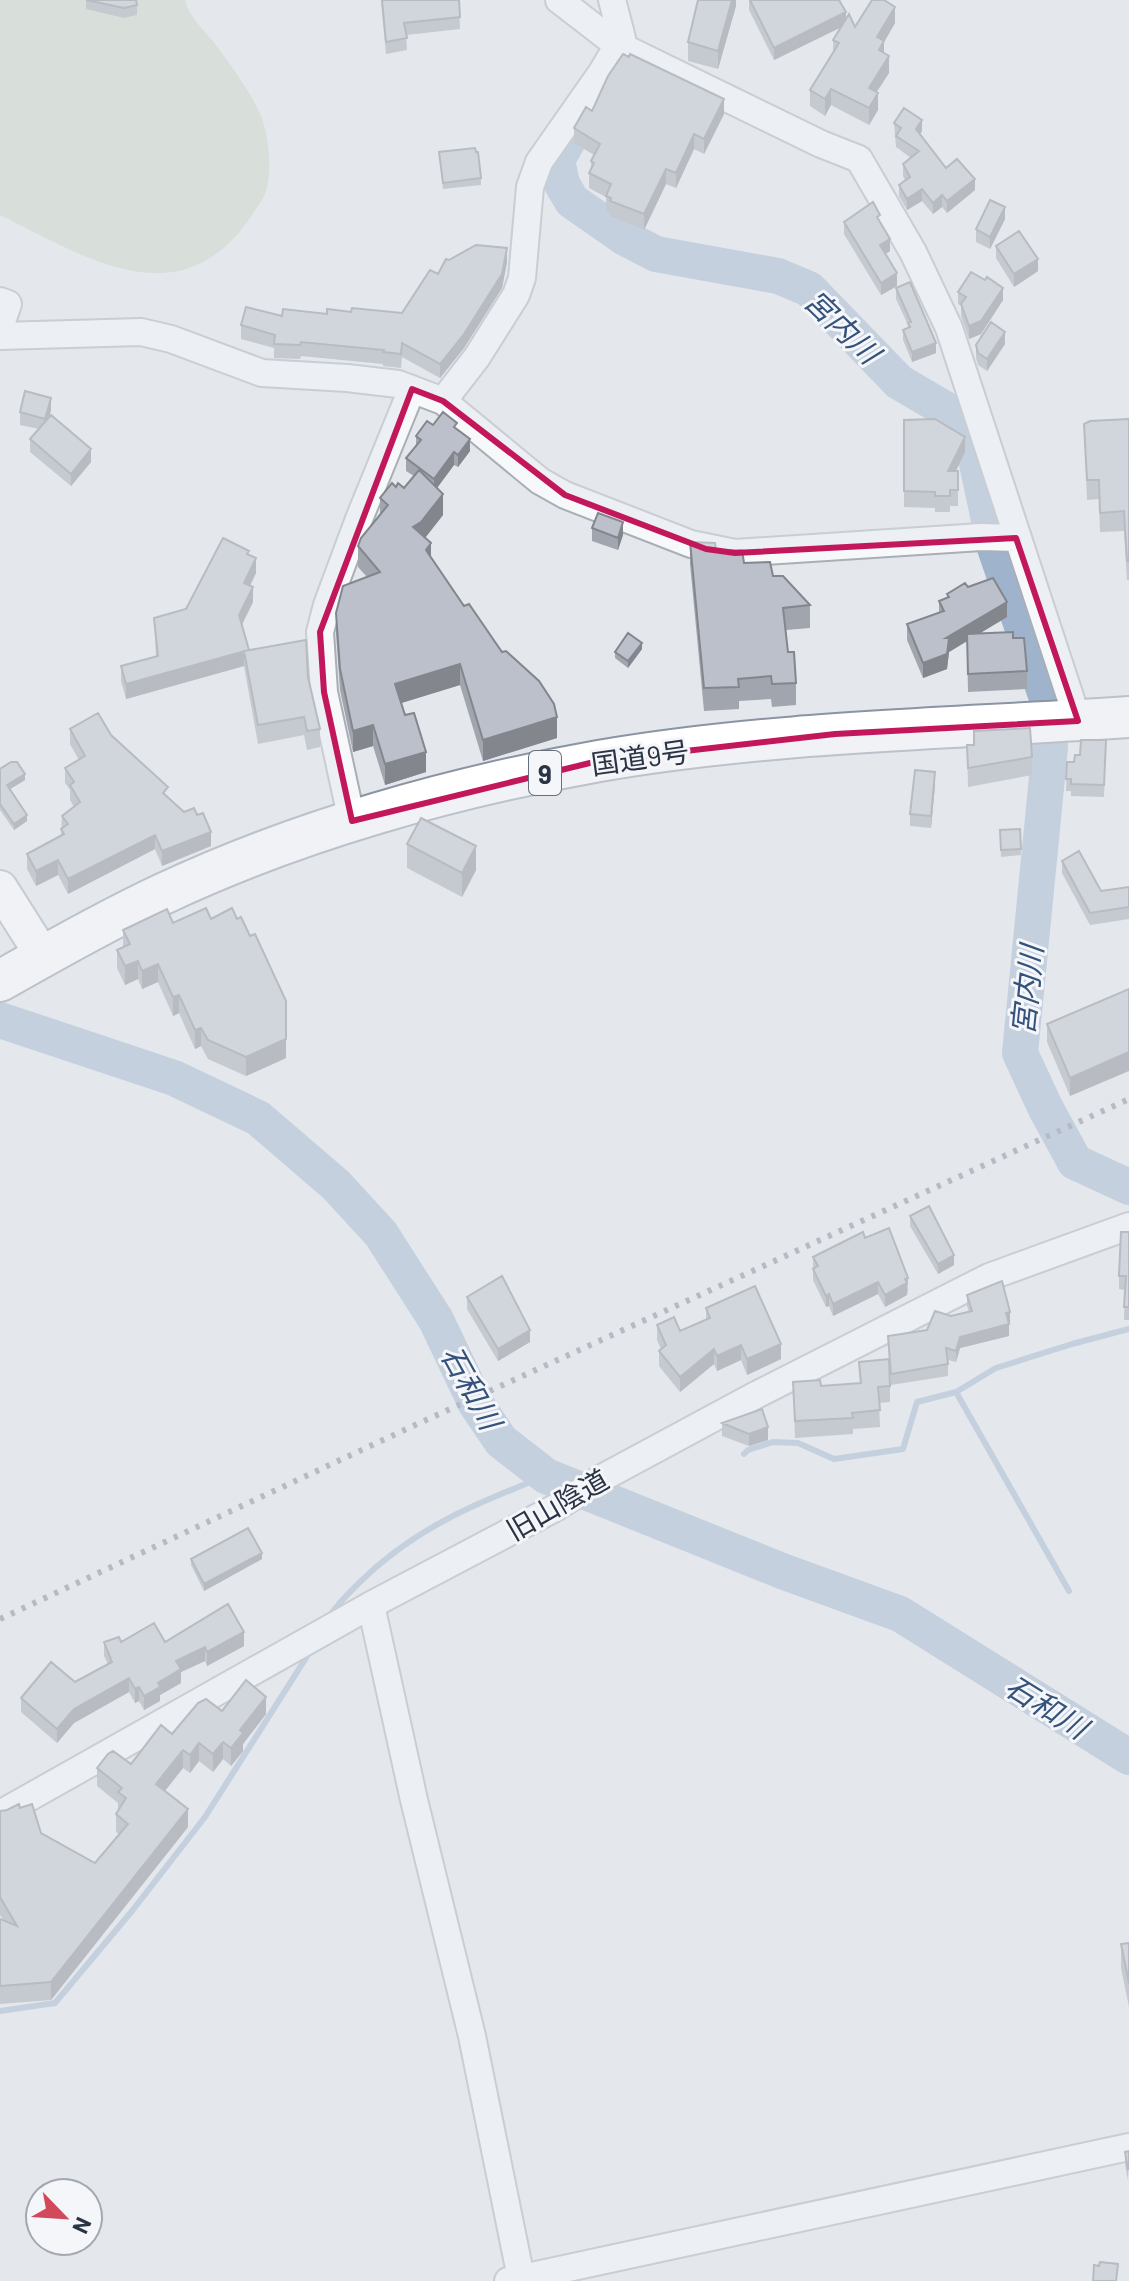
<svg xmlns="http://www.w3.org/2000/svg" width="1129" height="2281" font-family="Barlow,'Noto Sans JP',sans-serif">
	<rect width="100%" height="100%" fill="#e4e7ec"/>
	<!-- green -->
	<path fill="#c9d6c5" d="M0 0H185C189 16 201 27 212 40 226 58 253 95 261 116 269 136 273 174 265 194 262 201 256 209 252 215 182 321 87 258 0 215Z"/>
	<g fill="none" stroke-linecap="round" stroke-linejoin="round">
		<!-- stream -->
		<path stroke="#9fb4cc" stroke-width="6" d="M956 1392 1069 1591
			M744 1454 748 1450 773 1442 798 1443 834 1459 903 1449 917 1402 956 1392 996 1368 1072 1344 1129 1329
			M330 1616C338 1603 348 1594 359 1583 413 1529 476 1503 546 1476
			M0 2011 55 2003 132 1911 205 1817 311 1650"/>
		<!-- river -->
		<path stroke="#9fb4cc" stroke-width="36" d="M585 111 557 160 562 184 572 201 625 238 656 254 778 276 809 289 899 382 962 419 969 431 976 459 995 548 1048 701
			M1050 747 1020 1053 1046 1109 1075 1162 1129 1187
			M0 1020 174 1078 258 1118 336 1185 381 1234 436 1320 476 1404 501 1441 546 1476 782 1571 900 1614 1129 1757"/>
		<!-- minor casing -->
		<g stroke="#a9aeb7" stroke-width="30">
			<path id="minor" d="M559 0 616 44 821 144 859 159 913 252 949 328 1078 721
				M0 301 8 304 0 327
				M0 336 141 332 171 339 262 373 347 378 398 384 443 401 540 481 565 495 691 544 735 553 981 537 1016 538
				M443 401 477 357 516 295 522 278 530 187 539 162 602 72 622 38 612 0
				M352 821 324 692 320 632 327 605 359 519 412 389
				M371 1605 414 1800 472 2036 521 2278
				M0 1814 371 1605 555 1508 602 1478 758 1394 989 1277 1129 1226
				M508 2281 1129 2147"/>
		</g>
		<!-- major casing -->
		<g stroke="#a3abb8" stroke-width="38">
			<path id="major" d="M0 888 43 956"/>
		</g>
		<!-- highway casing -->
		<g stroke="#8b94a3" stroke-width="44">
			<path id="highway" d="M0 981C54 950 109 919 165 893 299 830 453 787 599 761 774 731 952 729 1129 717"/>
		</g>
		<!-- minor -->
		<use href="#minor" stroke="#f7f8fa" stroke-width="26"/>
		<!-- major -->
		<use href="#major" stroke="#fff" stroke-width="34"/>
		<!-- highway -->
		<use href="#highway" stroke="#fff" stroke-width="40"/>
		<!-- rail -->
		<path stroke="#7d8696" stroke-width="6" stroke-dasharray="4 8" stroke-linecap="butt" d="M0 1619 413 1426 1129 1099"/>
	</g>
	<!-- wall -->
	<path fill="#a1a5ae" d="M86 0 137 5V15L124 18 86 9Z
		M381 0H459L460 29 406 35 407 50 386 54Z
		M736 0V6L718 69 688 61V42Z
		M749 0H839L846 19 855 27 895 23 884 42V53L889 73 876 92 878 110 869 125 831 105 825 116 810 106V90L833 53V40L840 27 774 60 749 10Z
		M592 111 724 114 704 154 694 149 676 188 666 184 644 230 610 216V213L606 211V197L589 188V173L591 169V161L594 155 574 143V128Z
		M894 123 922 131 920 134 946 168 975 190 947 213 942 207 933 214 922 201 907 210 899 196V185L905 180 903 176V164L911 158 896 147Z
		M439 152H476L481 178V185L443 189Z
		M1005 219 990 249 976 242V229Z
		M844 222H880L890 251 885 254 897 286 881 295 844 234Z
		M996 246 1038 271 1014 287 996 258Z
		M449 260 507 262 502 288 464 348 440 378 402 357 401 368 383 366V364L301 356 300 359 274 358V348L241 339V325L282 316 402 313Z
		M896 288 936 353 912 362 903 340V330L908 328V325L896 299Z
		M958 292 1003 300 981 334 969 339 961 316V306L958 304Z
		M1005 344 987 371 978 365 976 358V345Z
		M51 410 49 417 91 462 71 486 30 452V439L39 429 20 425V412Z
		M1129 419V580H1127L1124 531 1100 532 1099 499 1087 500 1084 424Z
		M904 420 965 452 956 471H958V506H950V512H935V508L904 507Z
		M433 425 457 429 470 451 458 467 454 465 437 488 443 515 425 538 431 558 557 738 483 761 460 685 401 703 426 772 385 785 373 746 353 752 340 690 336 634V613L367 577 358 567V546L380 515V498L396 487 404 488 414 476 406 471V458L416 447V436Z
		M592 528 623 535 618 550 592 541Z
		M690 542 716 550 773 576 810 605V628L786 630 788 652 796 683V705L772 707 771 699 739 701V709L704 711 690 564Z
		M249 555 256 573 250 586 253 602 242 625 249 650 308 677 320 729V747L307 750 304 735 258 744 244 666 126 699 121 681V666L156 656 154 618 186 609Z
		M968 587 1007 617 980 633 1013 638 1027 671V689L968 692 967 641 949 652 947 669 923 678 907 640V624L939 612V601L947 598V594Z
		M642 649 628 668 615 658V652Z
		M70 729 111 735 168 797 211 846 162 866 155 849 68 894 58 875 36 886 27 869V854L61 835 62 816 74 807 70 800V790L65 783V768L79 760 70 744Z
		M1106 740 1104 797 1071 796V791H1066L1067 762H1074L1080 755Z
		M967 745 1032 757V775L968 787Z
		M0 769 25 780 10 789 27 821 14 830 0 810Z
		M935 785 931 828 910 826V814Z
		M1020 829 1021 855 1001 857 1000 830Z
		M407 844 476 870 462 897 407 868Z
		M1062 861 1101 891 1129 887V919L1090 925 1062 873Z
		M211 919 286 1058 246 1076 208 1059 201 1046 195 1049 179 1013 173 1016 158 982 142 989 138 979 125 985 117 968V950L123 947V930Z
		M1129 989 1070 1096 1047 1042V1024Z
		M910 1216 954 1265 938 1274 910 1226Z
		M1129 1232V1320H1124L1125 1290 1119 1289V1276Z
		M865 1238 908 1289 907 1295 885 1307 878 1294 833 1316 829 1306 826 1307 813 1280V1257Z
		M967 1295 1010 1323 1009 1324V1336L960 1348 956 1362 948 1360V1376L891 1385 888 1336 927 1330 951 1316 969 1312 967 1306Z
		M467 1297 530 1342 498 1361 467 1309Z
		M706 1308 781 1359 747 1375 741 1360 717 1371 714 1364 680 1392 659 1366V1351L661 1349 657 1340V1325L680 1331 706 1320Z
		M859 1362 890 1386V1402L879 1403 880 1427 853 1429V1434L795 1438 793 1382 821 1386 860 1383Z
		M722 1423 768 1440 749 1446 722 1436Z
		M191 1559H262L204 1591 191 1565Z
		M104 1642H165L244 1646 207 1666 205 1661 181 1672V1683L160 1695V1701L144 1710 139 1701 135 1703 129 1692 74 1723 57 1743 21 1712V1698L75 1682 108 1664 104 1656Z
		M222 1711 266 1714 243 1744V1751L231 1766 223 1759 213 1772 199 1761 190 1773 183 1768 165 1791 188 1827 51 2000 0 2004V1919L3 1920 0 1915V1811L20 1808 41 1833 95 1863 119 1834 116 1832V1814L118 1810V1803L97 1786V1768L131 1764 172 1734Z
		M1129 1943V2007L1121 1968V1944Z
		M1129 2151 1128 2181 1125 2164V2152Z"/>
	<!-- shaded-wall -->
	<path fill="#83868d" d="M732 0H736V6L718 69V51Z
		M895 7V23L884 42V57L879 66 877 37Z
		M846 12V25L774 60V48Z
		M889 56V73L869 104V88Z
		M831 89V105L825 116V99Z
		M878 93V110L869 125V108Z
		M724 99V114L704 154V139Z
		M922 120V131L916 141V129Z
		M694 134V149L676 188V173Z
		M666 169V184L644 230V214Z
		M975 179V190L947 213V201Z
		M922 189V201L907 210V199Z
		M942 195V207L933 214V203Z
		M1005 207V219L990 249V237Z
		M890 239V251L880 258V245Z
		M507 248V262L502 288 464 348 440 378V364Z
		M1038 259V271L1014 287V274Z
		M897 273V286L881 295V283Z
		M1003 288V300L981 334 969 339V326Z
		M1005 332V344L987 371V359Z
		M936 343V353L912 362V352Z
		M51 398V410L45 431V419Z
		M965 437V452L948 487V471Z
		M470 439V451L458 467V455Z
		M91 449V462L71 486V474Z
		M454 452V465L434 492V479Z
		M443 494V515L421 543 413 527Z
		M623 522V535L618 550V538Z
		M431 543V564L426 550Z
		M256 558V573L244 597V583Z
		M253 587V602L239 630V615Z
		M1007 602V617L949 652 947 669 923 678V663L946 638Z
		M642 643V649L628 668V661Z
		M244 651V666L126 699V684Z
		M460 664V685L395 705V684Z
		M557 717V738L483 761V740Z
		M373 725V746L353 752V731Z
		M426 752V772L385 785V764Z
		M935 772V785L931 828V816Z
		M25 774V780L7 791V785Z
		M27 815V821L14 830V824Z
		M211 832V846L162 866V851Z
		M155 835V849L68 894V879Z
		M476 846V870L462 897V873Z
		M58 860V875L36 886V871Z
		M138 961V979L125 985V966Z
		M158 964V982L142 989V971Z
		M179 995V1013L173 1016V997Z
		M201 1028V1046L195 1049V1030Z
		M286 1039V1058L246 1076V1057Z
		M1129 1052V1071L1070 1096V1078Z
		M954 1255V1265L938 1274V1264Z
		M908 1278 907 1295 885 1307V1295Z
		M878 1282V1294L833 1316V1304Z
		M829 1294V1306L826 1307V1296Z
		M1010 1312V1323L1006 1324V1313Z
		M1009 1324V1336L960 1348 956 1362V1351L960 1337Z
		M530 1330V1342L498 1361V1349Z
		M781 1344V1359L747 1375V1359Z
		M741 1345V1360L717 1371V1356Z
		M714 1349V1364L680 1392V1377Z
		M768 1427V1440L749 1446V1434Z
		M262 1553V1559L204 1591V1584Z
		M244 1632V1646L207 1666V1652Z
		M205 1647V1661L181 1672V1683L160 1695V1701L144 1710V1696L158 1683 176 1661Z
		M129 1678V1692L74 1723 57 1743V1729L74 1709Z
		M139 1687V1701L135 1703V1689Z
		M266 1697V1714L243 1744V1751L231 1766V1748L240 1730Z
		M223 1742V1759L213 1772V1754Z
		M199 1743V1761L190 1773V1755Z
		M183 1750V1768L156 1802V1784Z
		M188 1809V1827L51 2000V1982Z"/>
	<!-- building -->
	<path fill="#bbc0ca" stroke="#83868d" stroke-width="2" d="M86 0H136L137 5 124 8Z
		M382 0H459L460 17 404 23 407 38 386 42Z
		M698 0H732L718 51 688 42Z
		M750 0H839L846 12 774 48Z
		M872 0H884L895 7 877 37 884 41 879 50 889 56 869 88 878 93 869 108 831 89 825 99 810 90 839 43 833 40 849 14 855 27Z
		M623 54 629 57 630 54 724 99 704 139 694 134 676 173 666 169 644 214 610 201 611 198 606 196 611 184 589 173 594 163 591 161 600 144 574 128 586 107 592 111 608 76Z
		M904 108 922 120 916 129 946 168 957 159 975 179 947 201 942 195 933 203 922 189 907 199 899 185 910 177 903 164 919 151 896 136 901 128 894 123Z
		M475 148 476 152H478L481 178 443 183 439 152Z
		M990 200 1005 207 990 237 976 229Z
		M873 202 880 215 877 217 890 239 880 245 897 273 881 283 844 222Z
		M1019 231 1038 259 1014 274 996 246Z
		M476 245 507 248 502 274 464 334 440 364 402 343 401 354 383 352 384 350 301 342 300 345 274 344 275 335 241 325 246 307 282 316 283 309 327 314V309L351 312 352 308 402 313 430 270 438 274 446 259 449 260Z
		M971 272 985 280 987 277 1003 288 981 321 969 326 961 304 966 297 958 292Z
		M910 282 936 343 912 352 903 330 910 327 908 323 911 322 896 288Z
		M991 322 1005 332 987 359 978 353 976 345Z
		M25 391 51 398 45 419 20 412Z
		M443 412 457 423 454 427 470 439 458 455 454 452 434 479 406 458 421 440 416 436 427 421 433 425Z
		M51 415 91 449 71 474 30 439Z
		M935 419 965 437 948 471H958V490H950V496H935V492L904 491V420Z
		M1129 419V561H1127L1124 511 1100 513 1099 480H1087L1084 424 1090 421Z
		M419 470 443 494 421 522 413 527 431 543 426 550 464 606 469 604 502 652 506 651 539 681 554 704 557 717 483 740 460 664 395 684 405 715 414 713 426 752 385 764 373 725 353 731 340 669 336 613 343 586 380 572 358 546 361 538 388 505 380 498 392 483 396 487 398 483 404 488Z
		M598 513 623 522 618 538 592 528Z
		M223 538 249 551 247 554 256 558 244 583 253 587 239 615 249 650 126 684 121 666 158 656 154 618 186 609Z
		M690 542 715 543 716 550H742L744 563 770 562 773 576H783L810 605 783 608 788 652H794L796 683 772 684 771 676 738 679 739 687 704 688Z
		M993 578 1007 602 946 638H949L947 654 923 663 907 624 944 611 939 601 949 597 947 594 965 583 968 587Z
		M1013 632V638H1024L1027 671 968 674 967 634Z
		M628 633 642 643 628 661 615 652Z
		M306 640 308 677 320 729 307 731 304 717 258 725 244 651Z
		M98 713 111 735 168 787 163 793 184 812 194 808 197 815 203 813 211 832 162 851 155 835 68 879 58 860 36 871 27 854 64 834 61 829 68 824 62 816 80 802 70 785 74 782 65 768 85 756 70 729Z
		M1030 728 1032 757 968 768 967 745H974V731Z
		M1081 740H1106L1104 785 1071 784V779H1066L1067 762H1074L1075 755H1080Z
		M11 762H17L25 774 7 785 27 815 14 824 0 804V769Z
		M915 770 935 772 931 816 910 814Z
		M421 818 476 846 462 873 407 844Z
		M1020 829 1021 849 1001 850 1000 830Z
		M1079 851 1101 891 1129 887V907L1090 913 1062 861Z
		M206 908 211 919 232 908 237 919 241 917 250 936 255 934 286 1001V1039L246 1057 208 1040 201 1028 195 1030 179 995 173 997 158 964 142 971 138 961 125 966 117 950 130 944 123 930 167 909 173 923Z
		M1129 989V1052L1070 1078 1047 1024Z
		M929 1206 954 1255 938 1264 910 1216Z
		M889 1228 908 1278 905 1279 907 1283 885 1295 878 1282 833 1304 829 1294 826 1296 813 1269 818 1266 813 1257 863 1232 865 1238Z
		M1121 1232H1129V1307H1124L1126 1276H1119Z
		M502 1276 530 1330 498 1349 467 1297Z
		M1002 1281 1010 1312 1006 1313 1009 1324 960 1337 956 1351 946 1348 948 1364 891 1374 888 1336 927 1330 935 1311 951 1316 972 1311 967 1295Z
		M755 1286 781 1344 747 1359 741 1345 717 1356 714 1349 680 1377 659 1351 666 1345 657 1325 674 1317 680 1331 710 1318 706 1308Z
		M889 1359 890 1386 878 1387 880 1410 852 1413 853 1418 795 1421 793 1382 820 1380 821 1386 861 1383 859 1362Z
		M762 1409 768 1427 749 1434 722 1423Z
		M248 1528 262 1553 204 1584 191 1559Z
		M228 1604 244 1632 207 1652 205 1647 176 1661 181 1669 158 1683 160 1687 144 1696 139 1687 135 1689 129 1678 74 1709 57 1729 21 1698 51 1662 75 1682 112 1662 104 1642 119 1637 121 1642 154 1623 165 1642Z
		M246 1680 266 1697 240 1730 243 1733 231 1748 223 1742 213 1754 199 1743 190 1755 183 1750 156 1784 188 1809 51 1982 0 1986V1919L17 1926 0 1897V1811L7 1810 19 1804 20 1808 32 1804 41 1833 95 1863 128 1824 116 1814 126 1798 118 1792 122 1788 97 1768 108 1754 113 1751 131 1764 161 1725 172 1734 198 1703 206 1699 222 1711Z
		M1129 1943V1983L1121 1944Z
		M1129 2151V2169H1128L1125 2152Z
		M1100 2262 1118 2264 1116 2281H1093L1094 2265 1099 2266Z"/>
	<!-- marked area -->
	<path d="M0 0H1129V2281H0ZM412 389 443 401 565 495 706 549 735 553 1016 538 1078 721 835 734 598 761 352 821 324 692 320 632Z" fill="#e4e7ec" fill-opacity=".55" fill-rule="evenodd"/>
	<path fill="none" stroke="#c2185b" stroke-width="6" stroke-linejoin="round" d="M412 389 443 401 565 495 706 549 735 553 1016 538 1078 721 835 734 598 761 352 821 324 692 320 632Z"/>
	<g text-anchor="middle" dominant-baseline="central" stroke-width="6" stroke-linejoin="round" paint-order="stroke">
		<!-- shield labels -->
		<rect fill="#f4f6f9" stroke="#676e7b" stroke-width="2" x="529" y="751" width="32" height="44" rx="6"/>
		<g font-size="26" font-weight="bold" fill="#2b3445">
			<text x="545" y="773">9</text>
		</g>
		<!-- street labels -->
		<g font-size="28" fill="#2b3445" stroke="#f4f6f9">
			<text transform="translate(640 757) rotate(-8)">国道9号</text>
			<text transform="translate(557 1504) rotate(-30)">旧山陰道</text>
		</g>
		<!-- water labels -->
		<g font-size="30" font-style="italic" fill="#34527a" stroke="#f4f6f9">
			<text transform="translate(843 326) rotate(44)">宮内川</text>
			<text transform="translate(1026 990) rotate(-84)">宮内川</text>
			<text transform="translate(472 1387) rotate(61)">石和川</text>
			<text transform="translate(1047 1706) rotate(32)">石和川</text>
		</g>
	</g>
	<!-- north arrow -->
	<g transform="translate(64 2217) rotate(115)"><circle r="38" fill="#f4f6f9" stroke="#a4a8b1" stroke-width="2"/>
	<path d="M0-6L14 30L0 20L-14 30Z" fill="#d1495b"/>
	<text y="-12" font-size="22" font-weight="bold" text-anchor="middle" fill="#2b3445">N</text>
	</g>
</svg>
